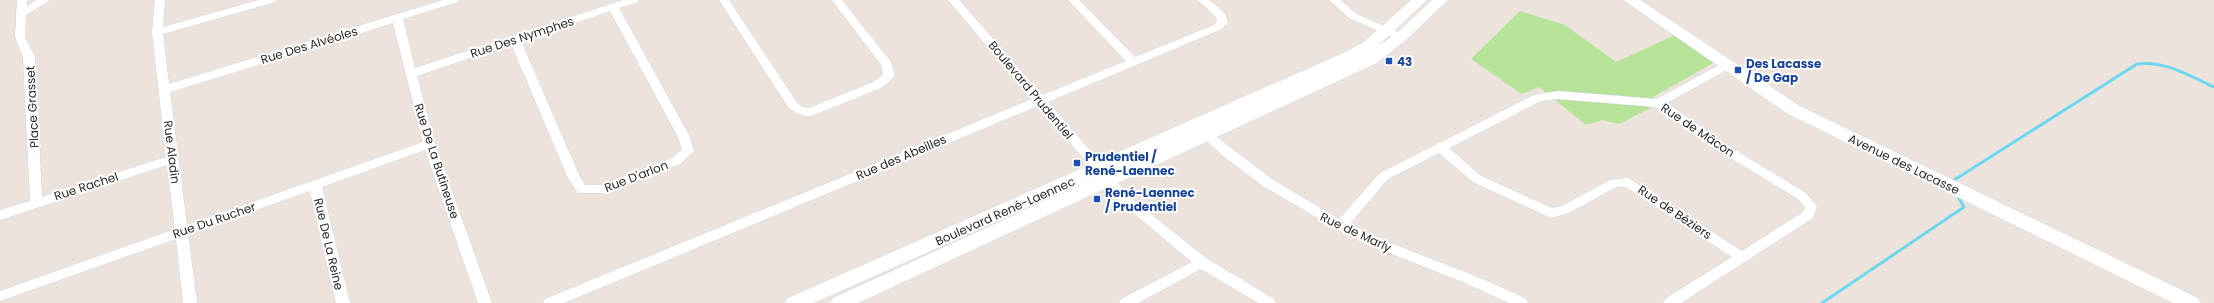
<svg xmlns="http://www.w3.org/2000/svg" width="2214" height="303" font-family="Poppins,sans-serif">
	<rect width="100%" height="100%" fill="#ece4dc"/>
	<!-- green -->
	<path fill="#b7e398" d="M1520 11 1565 25 1616 62 1675 35 1713 63 1653 97 1654 106 1619 124 1602 120 1586 125 1539 87 1522 94 1471 59Z"/>
	<g fill="none" stroke-linecap="round" stroke-linejoin="round">
		<!-- stream -->
		<path stroke="#6ed7ef" stroke-width="3" d="M1951 182 2137 64C2164 60 2190 76 2214 87
			M1822 303 1964 207 1957 195"/>
		<!-- street casing -->
		<g stroke="#d1d6e3" stroke-width="1">
			<path id="street" d="M17 0H27V6L37 0H50L26 15 25 37 35 57 42 197 166 157 152 32 155 0H165L163 27 259 0H276L275 2 163 34 169 84 443 0H459L458 2 403 19 415 68 623 0H639L638 2 619 8 690 137 694 151 680 164 606 193H578L568 178 511 44 417 76 435 144 492 303H478L425 150 322 187 350 303H336L310 191 188 234 197 303H183L176 239 0 301V291L175 229 167 165 0 220V210L30 201 23 57 15 37ZM610 11 678 137 682 150 672 158 601 185H585L580 177 521 41ZM393 23 423 142 187 225 170 92Z
				M719 0H729L796 101 802 107 809 108 873 82 883 75 882 66 832 0H842L891 62 895 76 881 88 814 115C804 118 795 113 788 107Z
				M948 0H959L1042 95 1126 61 1068 0H1079L1135 57 1214 25 1217 21 1216 17 1198 0H1209L1225 14 1228 22 1222 29 1048 102 1132 199 1206 258 1274 299 1276 303H1258L1201 269 1138 303H1119L1121 299 1192 262 1124 205 1038 106 564 303H543L545 299 1032 99Z
				M1329 0H1340L1357 14 1405 35 1406 37 1405 39H1397L1349 18Z
				M1726 61 1732 65 1730 68 1667 103 1727 145 1806 193 1817 206 1813 218 1681 303H1663L1665 299 1732 257 1626 187H1616L1569 213 1551 218 1473 182 1439 153 1388 179 1350 224C1407 253 1469 270 1526 299L1528 303H1509L1465 283 1377 248 1336 229 1263 186 1222 155 1200 135 1202 132H1210L1272 179 1339 219 1380 173 1534 95 1558 91 1657 99ZM1558 99 1656 107 1719 151 1798 199 1805 207 1803 212 1742 251 1628 178 1610 180 1562 206 1552 208 1481 176 1449 148 1541 101Z"/>
		</g>
		<!-- secondary casing -->
		<g stroke="#d1d6e3" stroke-width="1">
			<path id="secondary" d="M1411 0H1427L1378 46 1396 34 1432 0H1448L1406 40 1377 63 858 303H830L833 298 1099 176 814 303H785L788 298 1343 53 1364 42Z
				M1623 0H1640L1800 106 2198 298 2201 303H2173L1788 114Z"/>
		</g>
		<!-- street -->
		<use href="#street" fill="#fff" fill-rule="evenodd"/>
		<!-- secondary -->
		<use href="#secondary" fill="#fff" fill-rule="evenodd"/>
	</g>
	<!-- markers -->
	<g fill="#1a4fb4" stroke="#fff" stroke-width="1.5">
		<rect x="1385" y="57" width="8" height="8" rx="2"/>
		<rect x="1734" y="66" width="8" height="8" rx="2"/>
		<rect x="1073" y="159" width="8" height="8" rx="2"/>
		<rect x="1093" y="195" width="8" height="8" rx="2"/>
	</g>
	<g text-anchor="middle" dominant-baseline="central" stroke-width="4" stroke-linejoin="round" paint-order="stroke">
		<!-- street labels -->
		<g font-size="12" fill="#2a2a2a" stroke="#fff">
			<text transform="translate(522 37) rotate(-18)">Rue Des Nymphes</text>
			<text transform="translate(309 45) rotate(-17)">Rue Des Alvéoles</text>
			<text transform="translate(1031 90) rotate(50)">Boulevard Prudentiel</text>
			<text transform="translate(32 107) rotate(-93)">Place Grasset</text>
			<text transform="translate(1698 130) rotate(34)">Rue de Mâcon</text>
			<text transform="translate(172 152) rotate(83)">Rue Aladin</text>
			<text transform="translate(901 157) rotate(-23)">Rue des Abeilles</text>
			<text transform="translate(437 161) rotate(72)">Rue De La Butineuse</text>
			<text transform="translate(1904 164) rotate(26)">Avenue des Lacasse</text>
			<text transform="translate(636 176) rotate(-21)">Rue D'arlon</text>
			<text transform="translate(86 186) rotate(-18)">Rue Rachel</text>
			<text transform="translate(1005 211) rotate(-24)">Boulevard René-Laennec</text>
			<text transform="translate(1675 212) rotate(34)">Rue de Béziers</text>
			<text transform="translate(214 220) rotate(-19)">Rue Du Rucher</text>
			<text transform="translate(1356 232) rotate(25)">Rue de Marly</text>
			<text transform="translate(329 244) rotate(77)">Rue De La Reine</text>
		</g>
		<!-- transit labels -->
		<g font-size="12" font-weight="bold" fill="#164399" stroke="#fff" text-anchor="start">
			<text x="1397" y="61">43</text>
			<text x="1746" y="63">Des Lacasse<tspan x="1746" dy="14">/ De Gap</tspan></text>
			<text x="1085" y="156">Prudentiel /<tspan x="1085" dy="14">René-Laennec</tspan></text>
			<text x="1105" y="192">René-Laennec<tspan x="1105" dy="14">/ Prudentiel</tspan></text>
		</g>
	</g>
</svg>
